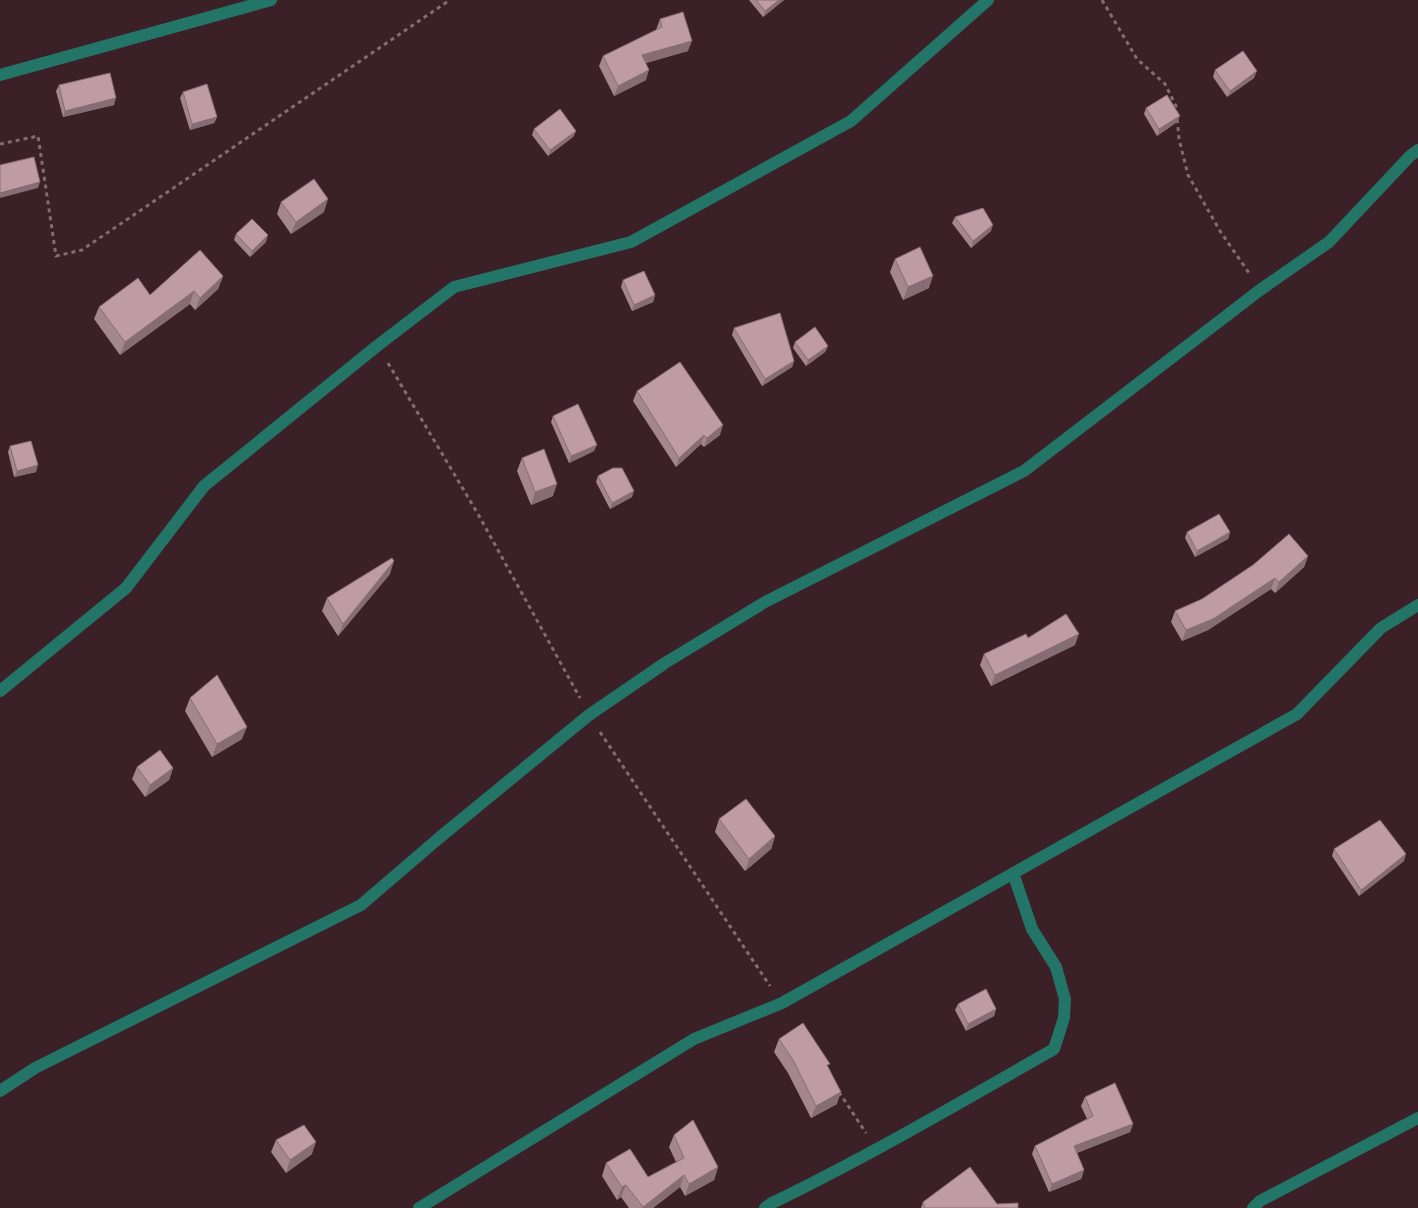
<svg xmlns="http://www.w3.org/2000/svg" width="1418" height="1208" font-family="'Sofia Sans Condensed',sans-serif">
	<rect width="100%" height="100%" fill="#3b2027"/>
	<g fill="none" stroke-linecap="round" stroke-linejoin="round">
		<!-- path -->
		<path stroke="#846d72" stroke-width="3" stroke-dasharray="4 4" stroke-linecap="butt" d="M1102 0 1137 59 1165 84 1176 106 1179 139 1188 175 1220 231 1249 273
			M0 144 38 136 56 256 82 250 450 0
			M388 363 478 514 580 698
			M600 732 770 986
			M839 1092 866 1133"/>
		<!-- minor -->
		<path stroke="#237567" stroke-width="12" d="M0 75 271 0
			M0 691 126 588 204 486 377 346 454 287 631 242 851 121 988 0
			M0 1091 35 1068 361 905 439 838 589 715 665 663 765 602 1024 471 1260 290 1329 242 1410 156 1418 150
			M419 1208 694 1039 782 1003 1297 714 1381 628 1418 605
			M765 1208 772 1203C869 1156 961 1102 1054 1049L1064 1018 1065 999 1056 967 1032 929 1013 873
			M1253 1208 1260 1201 1418 1118"/>
	</g>
	<!-- wall -->
	<path fill="#a4868d" d="M749 0H784L763 17Z
		M660 19 688 51 646 63V80L614 96 599 66 603 56 656 30Z
		M1215 70 1254 78 1227 97 1213 77Z
		M59 85 114 105 63 117 56 91Z
		M183 92 217 117 214 123 190 130 180 98Z
		M1146 108 1177 122 1157 136 1144 114Z
		M534 129 576 131 573 137 548 156 532 135Z
		M281 202 324 212 291 234 277 214Z
		M955 217 991 231 971 248 952 223Z
		M236 234 266 242 250 257 234 240Z
		M895 259 929 288 903 300 890 272Z
		M223 276 218 289 195 310 190 304 120 355 94 319 99 307Z
		M623 280 655 295 653 302 632 311 621 287Z
		M734 328 794 361 792 367 762 386 732 335Z
		M795 342 828 346 825 352 806 366 793 348Z
		M637 391 720 435 704 447 701 444 676 467 633 401Z
		M553 416 594 451 569 463 551 422Z
		M10 446 36 472 14 477 8 452Z
		M522 458 553 496 531 505 517 471Z
		M598 476 632 497 610 509 596 482Z
		M1187 532H1230L1228 539 1195 557 1185 538Z
		M1308 556 1304 567 1275 593 1271 589 1208 630 1182 641 1171 622 1175 611Z
		M390 574 338 636 322 611 327 598Z
		M1028 638 1075 645 991 686 980 665 984 654Z
		M190 698 242 739 212 757 185 711Z
		M137 767 173 768 169 780 145 797 132 779Z
		M719 819 775 836 771 849 745 871 715 832Z
		M1334 849 1404 861 1359 896 1332 856Z
		M958 1004 996 1009 994 1016 966 1031 955 1010Z
		M779 1039 828 1068 837 1104 811 1118 788 1073 774 1052Z
		M1085 1097 1133 1124 1130 1132 1077 1153 1084 1170 1081 1179 1049 1192 1032 1154 1035 1146 1087 1119 1081 1106Z
		M674 1135 718 1167 714 1180 685 1196 680 1187 653 1208H629L621 1197 617 1200 602 1176 606 1163 648 1177 676 1162 669 1147Z
		M276 1140 312 1154 286 1173 271 1152Z
		M923 1202 997 1204 1018 1208H921Z"/>
	<!-- shaded-wall -->
	<path fill="#866d73" d="M779 0H784L763 17 765 11Z
		M692 41 688 51 638 65 642 55Z
		M649 70 646 80 614 96 618 86Z
		M1257 71 1254 78 1227 97 1230 91Z
		M116 98 114 105 63 117 65 111Z
		M1180 116 1177 122 1157 136 1159 129Z
		M217 117 214 123 190 130 192 124Z
		M576 131 573 137 548 156 550 150Z
		M40 182 38 188 0 198V193Z
		M328 199 324 212 291 234 296 222Z
		M993 225 991 231 971 248 973 241Z
		M268 235 266 242 250 257 252 251Z
		M223 276 218 289 195 310 200 298Z
		M933 276 929 288 903 300 908 287Z
		M194 291 190 304 120 355 125 342Z
		M655 295 653 302 632 311 634 305Z
		M828 346 825 352 806 366 808 360Z
		M794 361 792 367 762 386 765 379Z
		M723 425 720 435 704 447 707 438Z
		M704 435 701 444 676 467 679 458Z
		M597 445 594 451 569 463 571 456Z
		M38 465 36 472 14 477 17 471Z
		M557 484 553 496 531 505 535 492Z
		M634 491 632 497 610 509 612 503Z
		M1230 532 1228 539 1195 557 1197 551Z
		M1308 556 1304 567 1275 593 1279 582Z
		M394 561 390 574 338 636 343 624Z
		M1275 578 1271 589 1208 630 1182 641 1186 630Z
		M1079 634 1075 645 991 686 995 675Z
		M247 727 242 739 212 757 217 744Z
		M173 768 169 780 145 797 150 785Z
		M775 836 771 849 745 871 749 859Z
		M1406 854 1404 861 1359 896 1361 890Z
		M996 1009 994 1016 966 1031 968 1024Z
		M841 1092 837 1104 811 1118 816 1106Z
		M1133 1124 1130 1132 1071 1155 1074 1146Z
		M316 1142 312 1154 286 1173 290 1160Z
		M718 1167 714 1180 685 1196 689 1184Z
		M1084 1170 1081 1179 1049 1192 1052 1184Z
		M684 1175 680 1187 653 1208H642Z
		M626 1185 621 1197 617 1200 622 1187Z"/>
	<!-- building -->
	<path fill="#bf9ca4" stroke="#866d73" d="M756 0H779L765 11Z
		M683 12 692 41 642 55 649 70 618 86 603 56 662 27 660 19Z
		M1243 51 1257 71 1230 91 1215 70Z
		M110 73 116 98 65 111 59 85Z
		M207 84 217 117 192 124 183 92Z
		M1167 95 1180 116 1159 129 1146 108Z
		M560 109 576 131 550 150 534 129Z
		M34 157 40 182 0 193V165Z
		M314 179 328 199 296 222 281 202Z
		M983 208 993 225 973 241 955 217Z
		M252 219 268 235 252 251 236 234Z
		M920 247 933 276 908 287 895 259Z
		M200 250 223 276 200 298 194 291 125 342 99 307 138 278 150 295Z
		M644 271 655 295 634 305 623 280Z
		M780 313 794 361 765 379 734 328Z
		M815 327 828 346 808 360 795 342Z
		M680 362 723 425 707 438 704 435 679 458 637 391Z
		M578 404 597 445 571 456 553 416Z
		M31 441 38 465 17 471 10 446Z
		M544 449 557 484 535 492 522 458Z
		M613 468H622L634 491 612 503 598 476Z
		M1219 514 1230 532 1197 551 1187 532Z
		M1289 534 1308 556 1279 582 1275 578 1213 619 1186 630 1175 611 1202 599 1253 565Z
		M392 558 394 561 343 624 327 598Z
		M1066 614 1079 634 995 675 984 654 1026 634 1028 638Z
		M217 675 247 727 217 744 190 698Z
		M160 750 173 768 150 785 137 767Z
		M746 799 775 836 749 859 719 819Z
		M1380 820 1406 854 1361 890 1334 849Z
		M986 989 996 1009 968 1024 958 1004Z
		M803 1023 830 1064 827 1065 841 1092 816 1106 793 1060 779 1039Z
		M1115 1083 1133 1124 1074 1146 1084 1170 1052 1184 1035 1146 1093 1116 1085 1097Z
		M693 1120 718 1167 689 1184 684 1175 643 1207 626 1185 622 1187 606 1163 630 1149 648 1177 684 1158 674 1135Z
		M304 1125 316 1142 290 1160 276 1140Z
		M970 1167 997 1204 1018 1203V1208H925L923 1202Z"/>
</svg>
